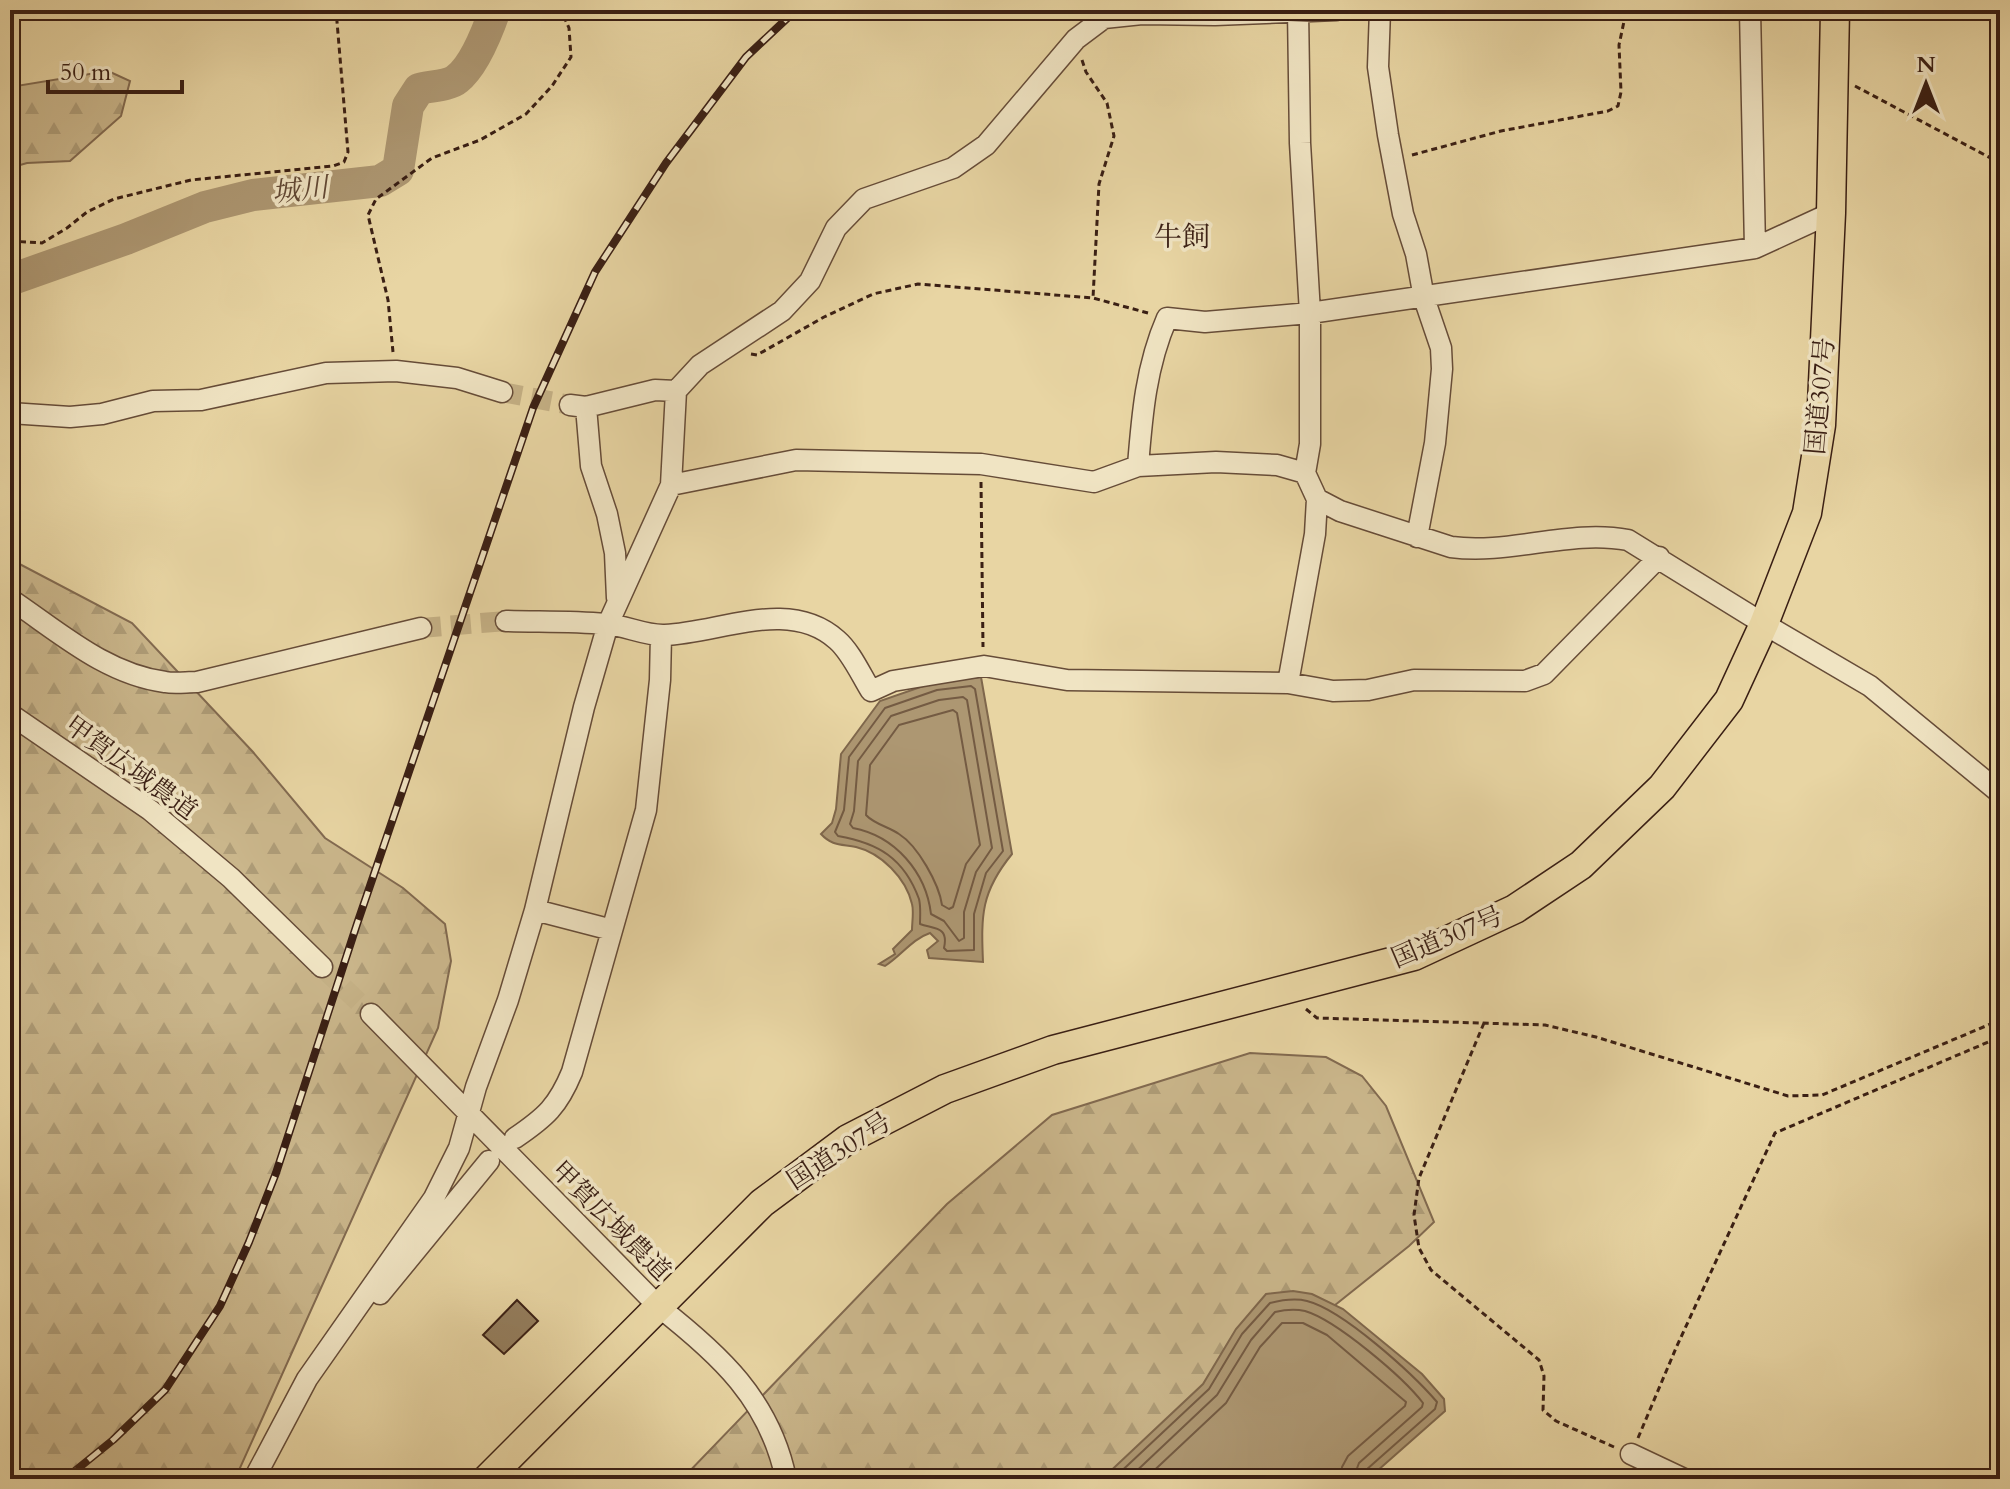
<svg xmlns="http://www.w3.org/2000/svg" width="2010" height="1489" font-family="Cardo,'Noto Serif JP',serif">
	<defs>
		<pattern id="forest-firs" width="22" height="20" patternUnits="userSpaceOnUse" patternTransform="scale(2)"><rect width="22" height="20" fill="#cab68b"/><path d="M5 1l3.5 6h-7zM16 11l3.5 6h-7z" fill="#ae9c77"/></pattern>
	</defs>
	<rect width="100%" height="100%" fill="#e8d5a3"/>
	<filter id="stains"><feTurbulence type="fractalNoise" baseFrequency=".0025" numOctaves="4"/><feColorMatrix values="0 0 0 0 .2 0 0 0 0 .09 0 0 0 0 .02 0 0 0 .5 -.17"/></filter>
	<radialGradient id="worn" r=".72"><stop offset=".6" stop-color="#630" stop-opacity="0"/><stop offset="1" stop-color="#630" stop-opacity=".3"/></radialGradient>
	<!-- forest -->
	<path fill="url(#forest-firs)" stroke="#826a50" stroke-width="2" d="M108 71 130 81 121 116 70 161 27 163 10 168V87Z
		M10 559 132 623 253 752 325 838 403 888 445 924 451 961 438 1028 235 1479H10Z
		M1250 1053 1326 1057 1362 1076 1386 1106 1434 1222 1409 1246 1117 1479H682L947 1204 1052 1115Z"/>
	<!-- water -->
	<path fill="#ad9772" stroke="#7f674c" stroke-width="2" d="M981 677 1012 854C981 892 981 915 983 962L929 958 927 950 938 941 930 933C912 939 901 956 885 966L879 964 895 954 893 949 912 930C912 922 914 911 912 904 906 878 881 853 856 847 841 844 832 846 821 834L832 823 836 809 841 754 880 701 935 682Z
		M1293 1291 1312 1294 1343 1309 1422 1374 1444 1399 1445 1411 1368 1479H1102L1203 1384 1236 1329 1266 1294Z"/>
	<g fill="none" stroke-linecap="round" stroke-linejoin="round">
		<!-- shore -->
		<path stroke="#745b43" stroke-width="2" d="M971 686 975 689 1003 851 986 873 974 914V950L947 951 944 948C949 926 934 929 920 924 920 916 921 907 919 899 904 858 878 843 838 836L835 832 844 810 849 757 885 708 937 690Z
			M963 697 967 700 992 848 976 872 964 912V938L959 941 944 921 931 914C926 872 895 836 853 828L850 824 854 811 858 761 891 716 939 700Z
			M953 710 957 713 980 845 966 864 953 907 949 909 942 905C939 884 918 846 899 834 889 827 874 824 866 815L870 765 899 725Z
			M1113 1479 1209 1389 1242 1334 1270 1303C1282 1300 1295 1298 1307 1301 1343 1310 1413 1374 1437 1402L1435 1409 1366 1470 1363 1479
			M1128 1479 1217 1395 1251 1340 1275 1312C1284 1310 1295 1309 1305 1311 1336 1320 1403 1377 1423 1403L1422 1407 1359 1463 1353 1479
			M1145 1479 1226 1403 1260 1347 1282 1323H1303L1327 1335 1406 1402 1405 1406 1348 1456 1342 1467 1341 1479"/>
		<!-- river -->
		<path stroke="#ad9772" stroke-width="32" d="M10 280 126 239 205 207 253 195 380 181 398 170 408 106 419 89C429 86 449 86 457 79 474 66 488 30 495 10"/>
	</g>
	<!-- building -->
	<path fill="#947e5e" stroke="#3a1f14" stroke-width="2" d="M517 1300 538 1321 504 1354 483 1335Z"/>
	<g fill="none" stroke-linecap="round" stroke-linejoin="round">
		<!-- minor-tunnel -->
		<path stroke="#c5b186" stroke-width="20" stroke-dasharray="20 10" stroke-linecap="butt" d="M502 392 570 405
			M421 628 506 621
			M322 967 371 1014"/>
		<!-- minor casing -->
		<g stroke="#664c38" stroke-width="23">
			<path id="minor" d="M1298 10 1300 143 1310 313V444L1305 473 1317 499 1340 511 1451 547C1510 555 1569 529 1628 540L1764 624 1870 686 2000 793
				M1380 10 1378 67 1388 135 1403 214 1416 254 1424 298 1441 348 1442 369 1435 443 1417 537
				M1750 10 1755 248
				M570 405 586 407 655 390 676 391
				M586 407 591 466 607 514 615 553 617 598
				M10 413 70 417 102 414 153 401 201 400 326 373 396 371 457 378 502 392
				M1138 466C1142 415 1146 366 1167 318L1205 322 1310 313 1755 248 1831 213
				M671 485 796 460 981 464 1094 482 1138 466 1216 462 1277 465 1305 473
				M10 599C58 631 105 674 165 682 175 684 186 682 197 682L421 628
				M506 621C539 622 572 621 605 624 625 625 645 636 665 635 720 633 789 597 837 640 851 652 861 675 871 691L893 681 984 666 1067 680 1288 683 1333 691 1368 690 1414 680 1525 681 1544 674 1659 557
				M1288 683 1315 534 1317 499
				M10 714 150 810 231 878 322 967
				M535 910 612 930
				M371 1014 659 1307C719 1354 770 1400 786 1479
				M515 1138C546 1117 558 1106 572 1072L646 810 660 680 661 635
				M380 1294 489 1161
				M1631 1454 1684 1479
				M254 1479 307 1379 434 1198 459 1148 476 1087 508 1000 535 910 584 707 608 624 671 485 676 391 700 365 782 311 810 281 836 228 864 199 953 168 986 145 1076 39 1104 18 1142 14 1215 15 1336 10"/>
		</g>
		<!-- highway casing -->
		<g stroke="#3a1f14" stroke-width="31">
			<path id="highway" d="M487 1479 762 1203 848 1139 945 1089 1053 1050 1414 956 1515 909 1581 865 1662 787 1729 700 1764 624 1807 513 1821 425 1831 213 1835 10"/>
		</g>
		<!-- path -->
		<path stroke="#3a1f14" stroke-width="3" stroke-dasharray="6 4" stroke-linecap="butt" d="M1082 60 1086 72 1107 103 1114 136 1099 184 1093 298
			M1855 86 2000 163
			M1412 155 1501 131 1608 111 1618 106 1621 92 1619 45 1626 12 1639 10
			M10 241 42 243 67 228 87 212 114 199 191 180 333 166 344 162 348 152 336 10
			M393 352 388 300 368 215 376 199 432 158 480 140 526 114 552 86 571 57 569 28 561 10
			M751 354 757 355 824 317 873 294 918 284 1093 298 1148 313
			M981 482 983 647
			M1306 1009 1317 1018 1545 1025 1596 1037 1788 1096 1822 1095 2000 1020
			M1484 1023 1419 1178 1414 1215 1419 1248 1431 1270 1539 1360 1544 1376 1543 1410 1556 1421 1614 1447
			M1638 1438 1676 1348 1775 1133 2000 1037"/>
		<!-- minor -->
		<use href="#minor" stroke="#f0e4c3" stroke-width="20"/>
		<!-- highway -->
		<use href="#highway" stroke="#e8d5a3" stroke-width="28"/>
		<!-- rail casing -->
		<g stroke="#3a1f14" stroke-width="8">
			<path id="rail" d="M65 1479 113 1440 165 1390 220 1306 249 1242 276 1173 357 924 533 408 595 272 666 163 746 57 796 10"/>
		</g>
		<!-- rail -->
		<use href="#rail" stroke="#f0e4c3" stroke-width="5" stroke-dasharray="15" stroke-linecap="butt"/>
	</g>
	<g text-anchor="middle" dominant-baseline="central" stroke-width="7" stroke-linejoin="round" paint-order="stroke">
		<!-- street labels -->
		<g font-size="26" fill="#3a1f14" stroke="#f0e4c3">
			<text transform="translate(1820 396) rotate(-85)">国道307号</text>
			<text transform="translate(131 768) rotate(36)">甲賀広域農道</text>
			<text transform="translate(1447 937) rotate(-23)">国道307号</text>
			<text transform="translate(839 1151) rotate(-33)">国道307号</text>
			<text transform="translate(611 1221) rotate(45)">甲賀広域農道</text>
		</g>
		<!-- water labels -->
		<g font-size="28" font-style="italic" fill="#624935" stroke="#f0e4c3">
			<text transform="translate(300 190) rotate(-6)">城川</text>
		</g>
		<!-- neighbourhood labels -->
		<g font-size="28" fill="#3a1f14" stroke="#f0e4c3">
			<text x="1182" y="237">牛飼</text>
		</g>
	</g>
	<!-- margin -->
	<rect width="2010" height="1489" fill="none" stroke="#e8d5a3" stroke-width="40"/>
	<rect x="12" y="12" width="1986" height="1465" fill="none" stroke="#3a1f14" stroke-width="4"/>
	<rect x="20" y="20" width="1970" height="1449" fill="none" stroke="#3a1f14" stroke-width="2"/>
	<!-- north arrow -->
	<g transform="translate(1926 84)" stroke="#f0e4c3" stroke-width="6" paint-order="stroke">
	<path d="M0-6L14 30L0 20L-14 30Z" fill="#3a1f14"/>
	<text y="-12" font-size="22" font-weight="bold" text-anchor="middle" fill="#3a1f14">N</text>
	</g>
	<!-- scale -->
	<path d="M48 80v12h134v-12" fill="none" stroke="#3a1f14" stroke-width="4"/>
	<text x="60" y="80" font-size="24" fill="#3a1f14" stroke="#f0e4c3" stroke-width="6" paint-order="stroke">50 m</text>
	<rect width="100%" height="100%" filter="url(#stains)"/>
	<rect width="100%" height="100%" fill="url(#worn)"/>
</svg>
